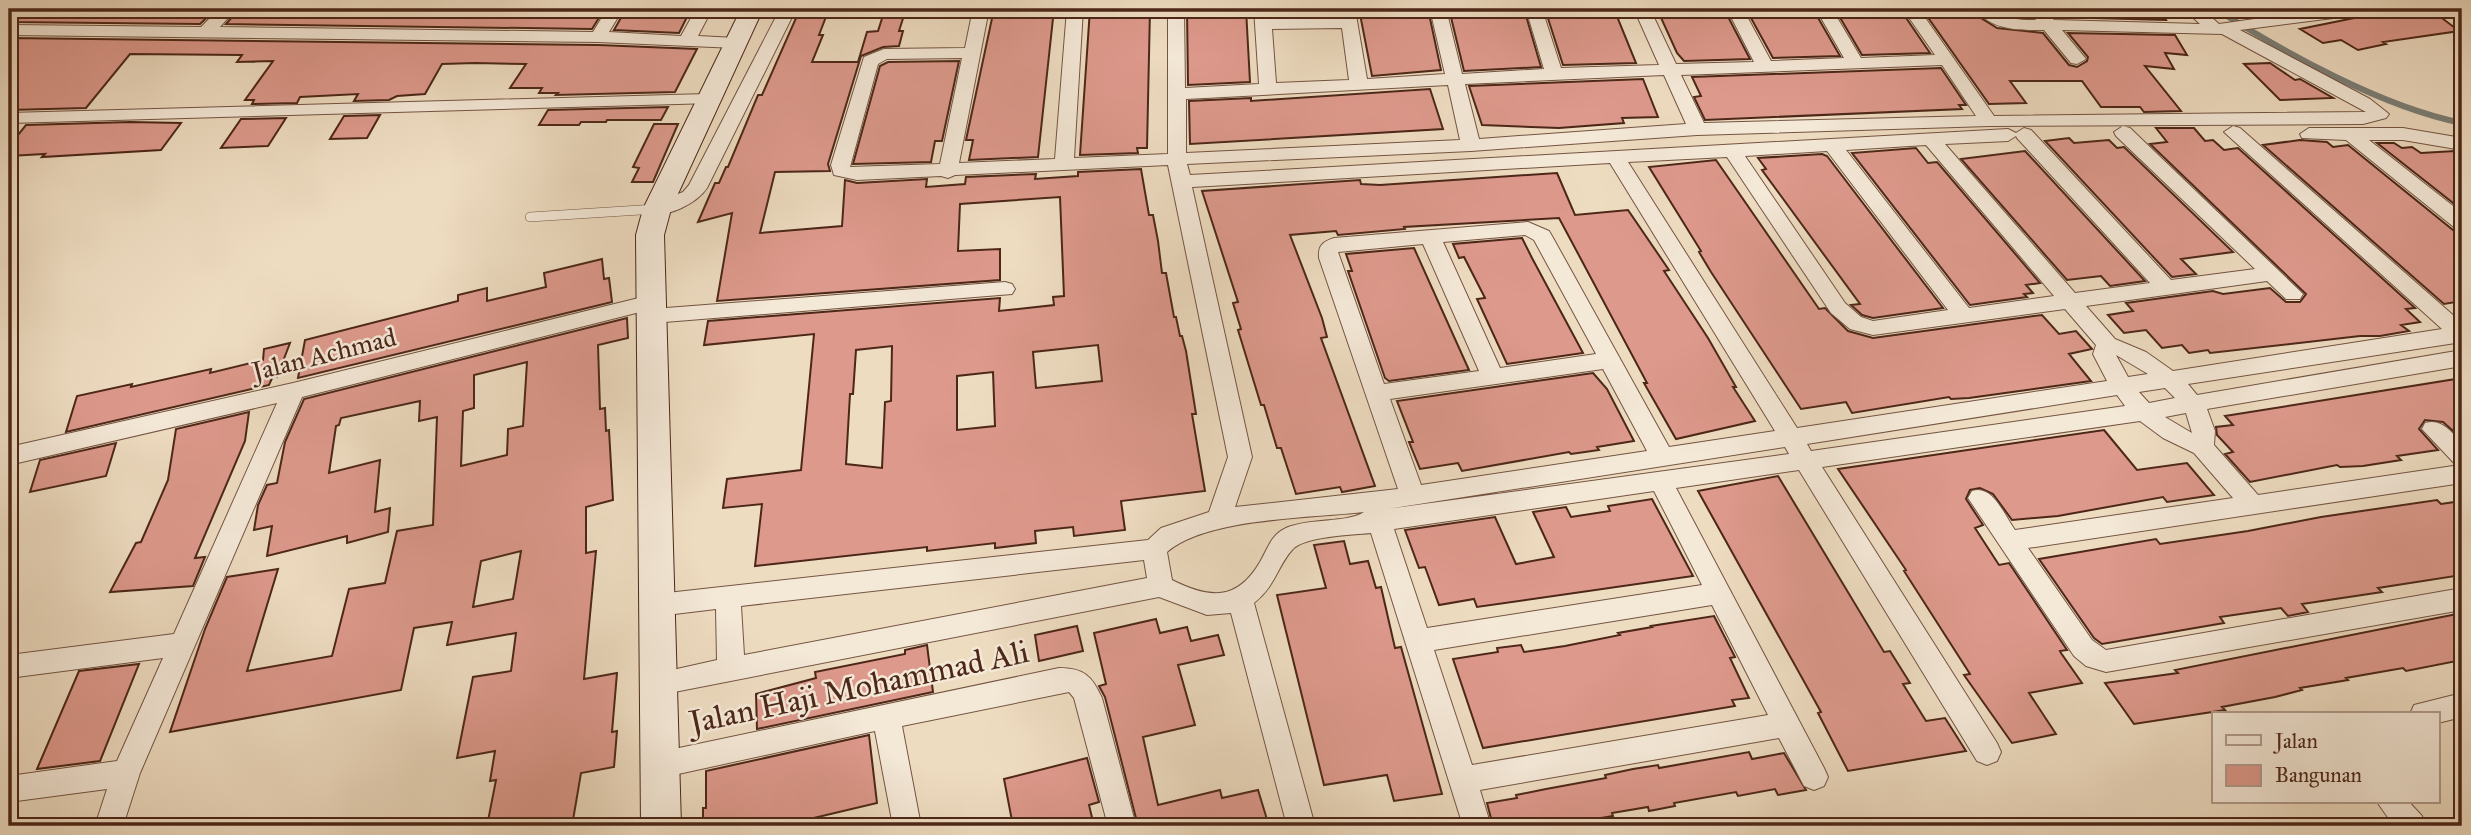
<svg xmlns="http://www.w3.org/2000/svg" width="2471" height="835" font-family="'IM FELL Great Primer',serif">
	<rect width="100%" height="100%" fill="#eedcc1"/>
	<filter id="stains"><feTurbulence type="fractalNoise" baseFrequency=".00286" numOctaves="4"/><feColorMatrix values="0 0 0 0 .2 0 0 0 0 .09 0 0 0 0 .02 0 0 0 .5 -.17"/></filter>
	<radialGradient id="worn" r=".72"><stop offset=".6" stop-color="#630" stop-opacity="0"/><stop offset="1" stop-color="#630" stop-opacity=".3"/></radialGradient>
	<g fill="none" stroke-linecap="round" stroke-linejoin="round">
		<!-- stream -->
		<path stroke="#7b7f78" stroke-width="6" d="M2216 9C2285 53 2382 107 2462 123"/>
	</g>
	<!-- building -->
	<path fill="#dd998c" stroke="#4c2718" stroke-width="2" fill-rule="evenodd" d="M9 9H145L142 11 216 9 200 24 9 22Z
		M239 9 568 11 602 13 592 29 226 24Z
		M626 9H691L679 33 614 30Z
		M800 9H829L819 35H823L812 62H858L867 32 878 31 885 9H906L899 31H903L899 46 883 47 861 56 828 164 830 171 775 172 760 233 842 226 845 180 857 183 927 179 926 187 965 184 966 177 1036 174 1035 179 1078 176V172L1141 169 1149 215H1153L1158 241 1162 273H1166L1174 317H1176L1180 336H1182L1186 351 1196 414H1192L1205 491 1121 501 1125 530 1074 536 1073 527 1035 531 1036 543 995 548V543L927 551V547L755 566 762 504 723 508 727 479 801 470 814 334 704 345 708 321 1000 298 999 311 1054 305 1053 297 1064 296 1060 197 960 204 958 251 1000 249V280L717 301 732 213 698 222 715 183H719L726 167H728L758 95H762ZM1098 345 1102 381 1036 388 1033 352ZM892 346 891 401 885 402 882 468 846 464 850 394H853L856 350ZM993 372 995 426 957 430V376Z
		M994 9H1054L1038 157 969 160 973 140H966Z
		M1090 9H1150L1147 148H1137L1138 153 1080 155Z
		M1187 9H1246L1250 82 1188 85Z
		M1359 9H1428L1441 70 1372 76Z
		M1449 9H1524L1541 67 1464 71Z
		M1545 9H1614L1636 63 1563 65Z
		M1657 9H1724L1750 59 1684 61 1677 53Z
		M1746 9H1813L1840 56 1773 58Z
		M1835 9H1900L1930 53 1862 55Z
		M1922 9H1973L1981 18 1997 28 2043 33 2069 65 2077 67 2087 61 2088 57 2068 33 2175 35 2187 55 2165 53 2174 69 2145 66 2181 111 2144 112 2140 107H2101L2082 81H2010L2026 103 1989 104Z
		M2047 9H2159L2166 20 2055 17Z
		M2434 12 2459 31 2383 42 2386 44 2358 50 2341 40 2323 43 2300 29 2369 15Z
		M9 38 598 45 697 49 675 92 556 95 558 93H539L542 88H510L526 64 475 63 442 64 425 94 397 96 389 100 354 101 358 94 300 97 297 103 252 104 254 100H245L273 61 237 62 242 55 130 54 86 108 9 110Z
		M959 61 942 141H935L931 162 853 164 880 66 888 62Z
		M2270 63 2295 80 2300 79 2333 98 2280 100 2244 64Z
		M1941 68 1966 105H1959L1962 109 1705 120 1694 97 1701 96 1692 77Z
		M1643 79 1658 117 1622 118 1624 123 1559 128 1482 125 1469 86Z
		M1430 89 1443 129 1190 144 1189 101 1251 98V101Z
		M668 107 661 120H607L606 122H581L579 125H539L548 110Z
		M380 115 367 138 330 139 344 116Z
		M286 118 268 146 221 148 241 119Z
		M130 122 181 123 161 150 42 157 45 154 9 156V146L26 125Z
		M654 124H678L653 182H632L639 168 633 167Z
		M2156 128H2194L2205 141 2213 140 2224 150 2238 148 2415 308 2406 309 2420 322 2401 325 2409 331 2380 336H2360L2210 353 2208 350 2189 353 2182 345 2162 348 2146 330 2124 333 2108 315 2133 311 2126 303 2213 291 2223 294 2270 288 2286 302H2300L2306 294 2150 144 2167 142Z
		M2069 138 2074 143 2109 140 2117 148 2124 147 2233 252 2181 259 2196 274 2172 277 2045 141Z
		M2300 140 2327 142 2333 147 2348 145 2453 230 2462 231V301L2444 304 2263 145Z
		M2377 143H2394L2402 148 2412 147 2421 153 2455 151 2462 157V210Z
		M1916 148 1928 163 1937 162 2040 283 2026 285 2033 293 2024 294 2027 297 1970 305 1852 153Z
		M2025 151 2145 281 2110 286 2101 276 2067 280 1961 159Z
		M1822 154 1827 156 1943 308 1873 318 1862 315 1851 305 1860 304 1762 170 1766 169 1758 158Z
		M1716 160 1819 309 1825 308 1848 331 1873 338 2042 315 2059 334 2076 331 2092 349 2069 354 2091 381 1969 398 1951 399 1949 397 1852 413 1846 402 1801 409 1711 272 1699 252 1701 251 1649 167Z
		M1557 173 1575 215 1628 210 1669 270 1664 271 1708 338 1736 387H1733L1755 421 1676 439 1644 383H1647L1559 218 1404 227 1405 229 1338 235 1336 231 1290 235 1322 318 1327 337 1321 338 1375 486 1342 492 1340 487 1296 494 1281 448H1277L1264 405H1261L1238 330 1241 329 1233 303 1238 302 1202 191 1360 180 1361 184 1380 185Z
		M1522 238 1532 258 1583 353 1507 364 1477 299 1485 298 1464 257 1459 258 1453 244Z
		M1414 248 1469 370 1389 381 1385 378 1348 271H1352L1346 254Z
		M602 259 604 279 609 278 612 302 298 378 305 340 458 301V295L487 288V301L546 287 544 273Z
		M627 318 628 338 598 345 600 409 605 408 606 431 609 430 613 500 586 507V553L596 551 584 679 617 673 612 732 617 731 614 767 581 773 572 826H487L496 780 490 781 495 751 457 758 473 677 511 671 516 633 447 645 452 622 414 628 401 690 170 732 205 629 227 577 278 569 247 671 332 656 349 589 385 583 397 531 433 525 437 417 419 421 420 401 341 418 339 425 336 426 329 473 380 460 375 512 390 508 388 532 347 543V536L267 556 272 526 254 530 258 505 267 485 277 483 285 442 304 399ZM527 362 523 426 508 429 507 455 461 466 463 411 474 408V375ZM521 551 513 599 473 607 481 561Z
		M290 343 277 377 273 376 269 385 66 432 77 396 132 384 131 387 211 369 210 373 263 360 264 349Z
		M1593 373 1607 389 1634 441 1597 447 1599 450 1571 454 1569 452 1462 471 1458 463 1420 469 1409 442H1413L1397 401Z
		M2462 378V439L2443 422 2425 420 2419 429 2438 450 2397 456 2401 460 2363 466 2340 467 2337 465 2250 482 2225 454 2233 452 2217 435 2216 427 2233 425 2225 416Z
		M249 412 245 441 195 558 205 557 193 586 110 592 136 543 141 542 168 480 176 429Z
		M2104 430 2137 470 2187 463 2214 495 2167 502 2163 497 2058 516 2012 520 1993 494 1980 488 1970 490 1966 499 1983 525 1975 528 1999 565 2009 563 2067 650 2060 651 2061 653 2082 683 2029 693 2056 734 2012 743 1964 675 1970 674 1904 571 1906 570 1838 469Z
		M116 443 106 476 30 492 40 460Z
		M1778 476 1884 652 1890 651 1910 683 1903 684 1926 721 1945 718 1966 751 1848 771 1818 713 1821 712 1698 491Z
		M1652 499 1693 576 1477 607 1474 599 1439 605 1425 567 1419 568 1405 530 1495 517 1516 564 1554 557 1533 512 1566 507 1571 517 1610 511 1608 506Z
		M2437 500 2441 504 2462 501V575L2378 588 2382 592 2302 604 2308 612 2288 616 2281 608 2220 617 2224 623 2102 644 2094 638 2039 559 2156 539 2160 544 2248 531 2321 517Z
		M1344 541 1350 564 1368 561 1376 588 1381 587 1395 648 1401 647 1442 794 1394 801 1387 775 1324 785 1277 595 1326 588 1314 545Z
		M2462 613V660L2406 671 2403 668 2346 678 2348 680 2300 688 2302 690 2275 697 2222 707 2225 710 2134 724 2105 683 2178 673 2175 670Z
		M1714 616 1735 657 1730 658 1749 698 1732 700 1735 706 1483 748 1453 659 1498 652 1497 648 1521 645 1524 652 1565 646 1620 635 1618 633 1652 627 1651 626Z
		M1156 619 1160 633 1187 627 1191 641 1218 635 1224 655 1178 665 1195 725 1143 737 1158 805 1220 790 1222 798 1258 790 1269 826H1138L1105 697 1099 686 1106 684 1094 633Z
		M1077 626 1083 651 1039 661 1035 635Z
		M927 645 933 692 757 729 756 694 816 678 815 672 905 654V650Z
		M139 664 100 761 37 769 79 671Z
		M869 735 877 803 780 826H703V808H706V771Z
		M1749 752 1752 759 1784 753 1806 790 1778 795 1775 789 1738 796 1736 792 1674 803 1675 806 1649 811 1648 807 1612 813 1613 816 1553 826H1493L1487 803 1517 798 1516 795 1546 789 1606 778 1605 775 1633 769 1658 765 1659 768Z
		M1087 758 1099 802 1089 805 1094 826H1013L1004 779Z"/>
	<g fill="none" stroke-linecap="round" stroke-linejoin="round">
		<!-- lane casing -->
		<g stroke="#745442" stroke-width="10">
			<path id="lane" d="M530 217 656 209"/>
		</g>
		<!-- street casing -->
		<g stroke="#745442" stroke-width="2">
			<path id="street" d="M219 9H236L220 27 593 32 607 9H623L609 32 681 36 696 9H712L698 36 736 38 745 43 736 48 598 42 9 35V25L201 27Z
				M780 9H796L707 188C697 203 668 218 650 213L647 209 650 205 683 192 689 185Z
				M973 9H989L959 163 1055 159 1067 9H1083L1074 158 1168 154V9H1184L1185 88 1259 84 1254 9H1270L1271 19 1340 18 1339 9H1355L1367 79 1445 74 1430 9H1446L1462 74 1544 69 1526 9H1542L1561 68 1659 65 1634 9H1650L1676 64 1754 62 1727 9H1743L1771 61 1844 58 1816 9H1832L1861 58 1935 55 1903 9H1919L1994 116 2366 112 2222 34 2062 30 2086 59 2077 64 2071 63 2044 30C2020 30 1991 31 1976 9 1997 9 1994 15 2011 18 2019 20 2027 20 2036 20L2027 9H2044L2054 20 2200 24 2184 9H2202L2219 24 2324 9H2373L2365 14 2240 30 2370 99 2389 114 2386 118 2363 124 1989 126 1697 135 1471 151 1187 164 1190 175 2008 129 2016 133 2024 128 2031 130 2171 280 2255 269 2116 136 2114 132 2123 126 2130 128 2303 294 2300 299H2286L2267 281 2086 306 2115 339 2146 352 2173 371 2442 329 2224 132 2233 126 2240 128 2462 323V342L2188 384 2197 395 2462 350V366L2207 409 2215 431 2214 445 2258 495 2460 465 2454 463 2422 429 2425 423C2442 418 2451 432 2462 443V483L2028 548 2092 640 2106 650 2462 588V610L2106 672 2086 666 2074 656 1968 498 1972 491C1993 484 2004 515 2015 530L2233 498 2194 453 2163 438 2140 421 1822 467 1997 743 2001 752 1997 761 1987 765 1977 761 1799 470 1676 488 1824 768 1828 777 1824 786 1814 790 1804 786 1779 738 1480 790 1491 826H1463L1371 533C1352 535 1304 536 1292 550 1277 567 1276 585 1254 603L1315 826H1287L1231 613 1207 615 1159 597 659 695 650 691 646 683 650 675 717 660 716 609 658 616 649 613 645 605 649 597 658 594 1148 540 1161 528 1209 512 1228 457 1168 165 955 175 948 178 941 176 857 180 834 175 831 165 864 57 884 49 965 48ZM1342 28 1349 80 1276 83 1272 29ZM962 58 940 164 850 167 878 64 887 59ZM1942 65 1976 116 1704 123 1681 75ZM1664 75 1686 124 1479 139 1465 84ZM1448 85 1460 140 1186 153V99ZM2016 136 2017 138 2150 283 2075 293 1945 144 2008 141ZM1926 145 2054 296 1969 308 1846 150ZM1827 151 1948 310 1873 321 1861 317 1845 303 1745 156ZM1727 157 1831 313 1850 329 1873 335 2065 309 2096 345 2093 354 2107 381 1797 428 1628 162ZM1610 163 1775 431 1669 447 1552 236 1549 231 1528 222 1334 238C1322 242 1318 246 1319 258L1398 489 1235 507 1252 457 1192 187ZM1525 235 1534 240 1596 354 1500 368 1443 242ZM1423 244 1479 371 1384 384 1338 252ZM2116 355 2148 374 2128 377ZM1603 369 1647 451 1421 485 1390 399ZM2165 388 2175 398 2149 403 2139 392ZM2117 395 2125 406 1811 451 1807 444ZM2186 413 2192 433 2165 417ZM1785 447 1789 454 1387 509ZM1654 491 1702 585 1427 628 1394 529ZM1364 512C1348 523 1308 518 1286 528 1271 535 1268 548 1260 562 1237 601 1210 599 1172 580L1167 552C1206 518 1311 518 1364 512ZM1144 560 1147 578 744 655 741 606ZM1712 605 1768 715 1472 765 1434 650Z
				M707 94 716 99 713 103 9 123V113Z
				M2309 128H2403L2462 138V150L2403 140H2369L2462 213V229L2455 228 2346 140 2302 138 2300 134Z
				M1005 282 1012 284 1015 289 1012 294 652 323 645 321 641 316 644 311 302 397 140 773 123 826H95L107 789 9 802V776L117 761 163 658 9 678V655L174 634 277 403 9 465V447L293 383 651 295 658 297 661 302 653 309Z
				M1059 668C1084 668 1092 676 1102 698L1136 826H1108L1074 698 1069 692 902 726 921 826H893L875 731 660 778 650 774 646 765 650 756 660 752Z
				M2462 693V717L2438 723V714H2410L2414 705Z
				M2377 802H2409L2422 816 2426 826H2394Z"/>
		</g>
		<!-- secondary casing -->
		<g stroke="#4c2718" stroke-width="2">
			<path id="secondary" d="M741 9H763L671 209 664 235 681 826H641L636 235 643 209Z"/>
		</g>
		<!-- lane -->
		<use href="#lane" stroke="#f4e8d7" stroke-width="9"/>
		<!-- street -->
		<use href="#street" fill="#f4e8d7" fill-rule="evenodd"/>
		<!-- secondary -->
		<use href="#secondary" fill="#f4e8d7" fill-rule="evenodd"/>
	</g>
	<g text-anchor="middle" dominant-baseline="central" stroke-width="5" stroke-linejoin="round" paint-order="stroke">
		<!-- street labels -->
		<g font-size="26" fill="#4c2718" stroke="#f4e8d7">
			<text transform="translate(324 354) rotate(-14)">Jalan Achmad</text>
		</g>
		<!-- near-street labels -->
		<g font-size="32" fill="#4c2718" stroke="#f4e8d7">
			<text transform="translate(859 687) rotate(-12)">Jalan Haji Mohammad Ali</text>
		</g>
	</g>
	<!-- margin -->
	<rect width="2471" height="835" fill="none" stroke="#eedcc1" stroke-width="35"/>
	<rect x="10" y="10" width="2450" height="814" fill="none" stroke="#4c2718" stroke-width="3.5"/>
	<rect x="18" y="18" width="2436" height="800" fill="none" stroke="#4c2718" stroke-width="2"/>
	<!-- legend -->
	<rect x="2212" y="712" width="228" height="91" fill="#f4e8d7" stroke="#b19b8b" stroke-width="2"/>
	<rect x="2226" y="735" width="35" height="10" fill="#f4e8d7" stroke="#b19b8b" stroke-width="2"/>
	<text x="2275" y="748" font-size="21" fill="#4c2718">Jalan</text>
	<rect x="2226" y="765" width="35" height="21" fill="#dd998c" stroke="#b19b8b" stroke-width="2"/>
	<text x="2275" y="782" font-size="21" fill="#4c2718">Bangunan</text>
	<rect width="100%" height="100%" filter="url(#stains)"/>
	<rect width="100%" height="100%" fill="url(#worn)"/>
</svg>
